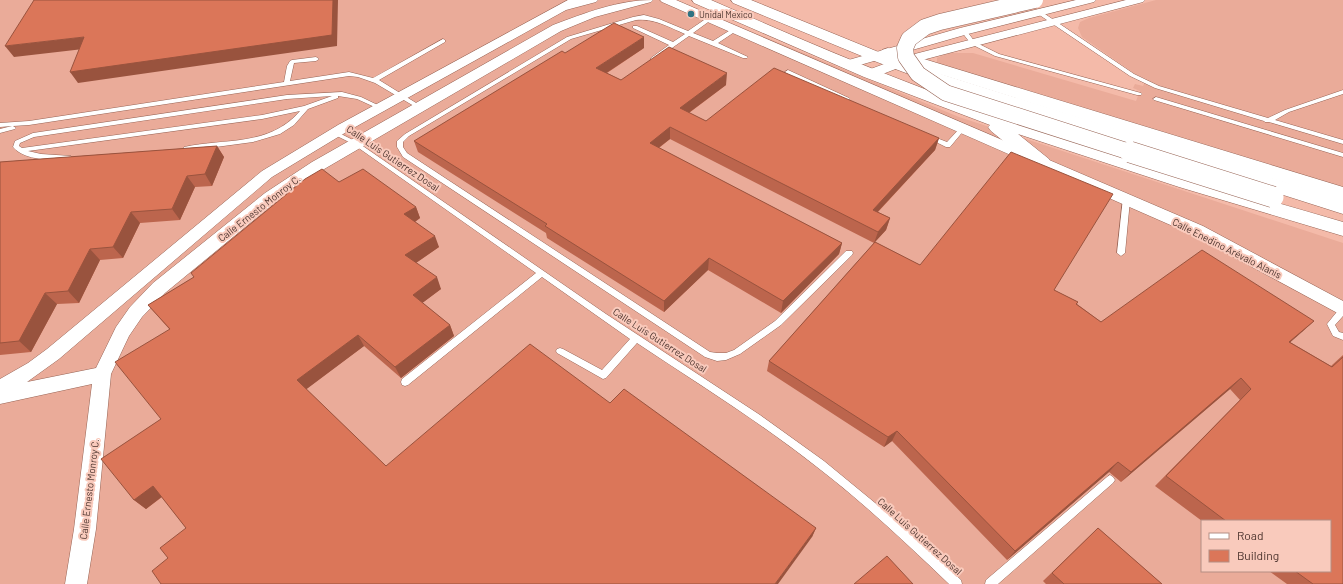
<svg xmlns="http://www.w3.org/2000/svg" width="1343" height="584" font-family="Barlow,sans-serif">
	<rect width="100%" height="100%" fill="#f4baa9"/>
	<!-- built -->
	<path fill="#eaab99" fill-rule="evenodd" d="M0 0H675L959 117 1343 243V584H0ZM1202 521H1330V571H1202Z
		M1156 0H1343V192L938 64 937 62V58L941 56 950 53H973L1136 101 1140 91 1133 88 1135 84 1143 86 1146 79 1135 74 1082 37 1078 28 1080 22 1089 18Z"/>
	<g fill="none" stroke-linecap="round" stroke-linejoin="round">
		<!-- lane casing -->
		<g stroke="#966354" stroke-width="1">
			<path id="lane" d="M1038 12H1042L1134 74 1159 86 1268 118 1285 110 1343 90V94L1289 112 1275 120 1343 140V144L1269 122H1265L1264 121 1155 88 1130 76 1038 14Z
				M644 15 659 19 688 31 707 18H711V20L693 33 713 41 732 29H736V31L718 43 748 57 747 58H743L689 36 655 60H651V58L669 45 633 28V26H637L673 42 685 34C669 27 653 18 636 20L571 39 409 136 403 142V147L407 153 710 352 717 353H726L734 350 775 321 846 251H852L853 253 852 255 781 325 740 354 726 360 717 361 705 357 403 157 397 147V141L405 134 567 37 633 17Z
				M964 29 966 30 975 42 999 54 1141 93 1142 94 1141 95H1137L995 56 971 44 961 31Z
				M443 39 445 40V42L379 80 421 106V108L419 109 375 83 358 77 349 76 29 125 13 126 16 128 15 129 0 133V129L12 126 0 127V123L29 121 284 82 287 66 290 61 292 60 316 57 319 59 316 61 294 63 290 81 349 72 373 78Z
				M788 70 849 98 850 99 849 100H845L786 73 785 72Z
				M342 92 361 97 384 108 381 110 379 109 357 99 338 96V98L308 109 294 125 280 134 253 142 186 151 183 149 184 147C225 138 269 147 300 111L262 119 28 151 41 154 71 156 72 158 69 160C52 160 25 161 13 147L15 141 33 133 287 95ZM332 96 304 106 262 115 22 148 19 146 20 143 34 137 287 99Z
				M1156 97 1343 153V157L1154 100 1153 99Z
				M962 127 965 129 950 147H946L926 137 929 135 947 142 960 128Z
				M337 132 357 142 606 314 760 415 824 461 908 530 961 580 962 584H949C907 544 864 503 817 467 760 422 697 383 637 343L606 378 603 379 557 353 556 351 557 349 560 348 563 349 602 370 630 339 542 277 408 385 405 386 402 385 401 382 402 379 536 273 353 144 335 135 334 134Z
				M1123 198H1126L1130 200 1125 253 1121 256 1117 253Z
				M1343 307V316L1335 325 1339 332 1343 333V340L1333 336 1327 324 1340 308Z
				M1110 475 1113 477 1115 480 1113 483 998 584H985L986 580 1107 477Z"/>
		</g>
		<!-- street casing -->
		<g stroke="#966354" stroke-width="1">
			<path id="street" d="M568 0H598L596 2 566 10 348 131 272 177 59 359 27 382 96 368 116 327 130 307 153 283 265 193 312 162 553 25C585 13 618 0 653 0L651 2 595 17 561 31 295 186 165 293 142 317 129 336 111 374 96 529 87 584H65L74 529 92 384 0 404V379L28 363 47 349 262 171 338 125Z
				M660 0H676L1203 226 1343 301V316L1191 234 662 2Z
				M1076 0H1096L1094 2 968 34 853 67H845L843 64 845 61 960 28Z
				M1126 0H1145L1143 2 911 63 875 77 870 78 864 74 865 71 903 57Z"/>
		</g>
		<!-- secondary casing -->
		<g stroke="#966354" stroke-width="1">
			<path id="secondary" d="M888 48 1343 187V201L882 56 880 53 882 50Z"/>
		</g>
		<!-- primary casing -->
		<g stroke="#966354" stroke-width="1">
			<path id="primary" d="M692 0H711C775 28 839 56 904 81 1047 137 1195 179 1343 222V236L1179 187 1018 134 1049 159 1051 163 1049 167 1042 169 1035 167 991 131 988 127 990 125 864 77 694 3Z
				M731 0H751L881 53 947 76 1343 200V214L935 84 869 59 733 3Z"/>
		</g>
		<!-- lane -->
		<use href="#lane" fill="#fff" fill-rule="evenodd"/>
		<!-- street -->
		<use href="#street" fill="#fff" fill-rule="evenodd"/>
		<!-- secondary -->
		<use href="#secondary" fill="#fff" fill-rule="evenodd"/>
		<!-- primary -->
		<use href="#primary" fill="#fff" fill-rule="evenodd"/>
		<!-- primary-bridge-far1 casing -->
		<g stroke="#966354" stroke-width="17" stroke-linecap="butt">
			<path id="primary-bridge-far1" d="M1035 0 940 22 925 27 909 39 905 48 906 57 918 74 946 93 1133 153"/>
		</g>
		<!-- primary-bridge casing -->
		<g stroke="#966354" stroke-width="22" stroke-linecap="butt">
			<path id="primary-bridge" d="M1130 152 1273 197"/>
		</g>
		<!-- primary-bridge-far1 -->
		<use href="#primary-bridge-far1" stroke="#fff" stroke-width="16"/>
		<!-- primary-bridge -->
		<use href="#primary-bridge" stroke="#fff" stroke-width="21"/>
	</g>
	<!-- wall -->
	<path fill="#bc654d" d="M644 48 607 73 621 80 726 85 689 113 706 121 939 138 935 150 878 212 890 218 886 230 875 242 920 265 1054 290 1078 302 1077 304 1101 322 1314 321 1290 342 1331 366 1343 355V584H1287L1269 571H1330V521H1202L1155 486 1240 400 1230 389 1121 482 1109 472 1007 560 892 441 884 447 767 371 769 361 874 243 670 139 659 148 842 243 839 254 781 313 708 270 664 312 547 238 546 233 418 152 414 141Z
		M217 146 224 157 212 186 195 187 180 220 140 223 123 258 100 260 79 303 57 304 31 352 0 355V162Z
		M339 182 416 207 420 218 415 222 439 247 416 263 441 289 422 303 450 325 454 336 401 378 364 346 306 389 386 466 610 403 816 528 812 537 168 558 186 528 162 497 146 509 134 500 161 419 170 330 148 305 194 277Z
		M1098 528 1162 584H1046L1043 581Z"/>
	<!-- shaded-wall -->
	<path fill="#99533e" d="M333 0H338L337 46 78 83 70 72Z
		M84 37 92 48 14 57 5 46Z
		M644 37V48L597 79 596 68Z
		M727 73 726 85 679 120 680 108Z
		M670 127V139L650 154V143Z
		M939 138 935 150 869 221 873 210Z
		M217 146 224 157 212 186 205 174Z
		M187 176 195 187 180 220 172 209Z
		M416 207 420 218 409 226 404 214Z
		M131 212 140 223 123 258 113 247Z
		M890 218 886 230 874 243 878 232Z
		M435 236 439 247 410 267 405 255Z
		M842 243 839 254 781 313 783 301Z
		M90 249 100 260 79 303 68 291Z
		M709 258 708 270 664 312V301Z
		M437 277 441 289 417 307 413 295Z
		M45 293 57 304 31 352 19 341Z
		M1314 321 1302 332 1278 353 1289 342Z
		M450 325 454 336 401 378 395 367Z
		M358 335 364 346 304 391 297 380Z
		M1241 378 1230 389 1121 482 1131 472Z
		M897 431 892 441 884 447 888 437Z
		M1118 462 1109 472 1007 560 1015 551Z
		M153 486 164 495 146 509 134 500Z
		M816 528 812 537 778 584H775Z"/>
	<!-- building -->
	<path fill="#db7659" stroke="#99533e" d="M34 0H333L332 35 70 72 84 37 5 46Z
		M614 23 644 37 596 68 621 80 669 47 727 73 680 108 706 121 774 68 939 138 873 210 890 218 878 232 670 127 650 143 842 243 783 301 709 258 664 301 545 226 547 224 414 141 562 51 565 53Z
		M217 146 205 174 187 176 172 209 131 212 113 247 90 249 68 291 45 293 19 341 0 343V162Z
		M1011 152 1113 194 1054 290 1078 302 1076 304 1101 322 1202 250 1314 321 1289 342 1332 367 1343 357V584H1313L1295 571H1330V521H1226L1166 476 1251 389 1241 378 1131 472 1118 462 1015 551 897 431 888 437 769 361 875 242 920 265Z
		M322 169 339 182 363 169 416 207 404 214 435 236 405 255 437 277 413 295 450 325 395 367 358 335 297 380 386 466 530 344 610 403 624 389 816 528 775 584H161L152 571 168 558 160 548 186 528 153 486 134 500 101 459 161 419 115 362 170 329 148 305 194 277 191 273 305 179Z
		M1098 528 1162 584H1064L1052 573Z
		M887 556 913 584H854Z"/>
	<!-- markers -->
	<circle fill="#2f7383" stroke="#f9cabc" stroke-width="1.5" cx="691" cy="14" r="4"/>
	<g text-anchor="middle" dominant-baseline="central" stroke-width="4" stroke-linejoin="round" paint-order="stroke">
		<!-- far-poi labels -->
		<g font-size="9" fill="#4c342e" stroke="#f9cabc" text-anchor="start">
			<text x="699" y="14">Unidal Mexico</text>
		</g>
		<!-- street labels -->
		<g font-size="10" fill="#4c342e" stroke="#f9cabc">
			<text transform="translate(393 158) rotate(34)">Calle Luis Gutierrez Dosal</text>
			<text transform="translate(259 208) rotate(-38)">Calle Ernesto Monroy C.</text>
			<text transform="translate(1227 248) rotate(27)">Calle Enedino Arévalo Alanís</text>
			<text transform="translate(660 340) rotate(33)">Calle Luis Gutierrez Dosal</text>
			<text transform="translate(89 489) rotate(-83)">Calle Ernesto Monroy C.</text>
			<text transform="translate(920 536) rotate(42)">Calle Luis Gutierrez Dosal</text>
		</g>
	</g>
	<!-- legend -->
	<rect x="1201" y="520" width="130" height="52" fill="#f9cabc" stroke="#b48e83"/>
	<rect x="1209" y="533" width="20" height="6" fill="#ffffff" stroke="#b48e83"/>
	<text x="1237" y="540" font-size="12" fill="#4c342e">Road</text>
	<rect x="1209" y="550" width="20" height="12" fill="#db7659" stroke="#b48e83"/>
	<text x="1237" y="560" font-size="12" fill="#4c342e">Building</text>
</svg>
